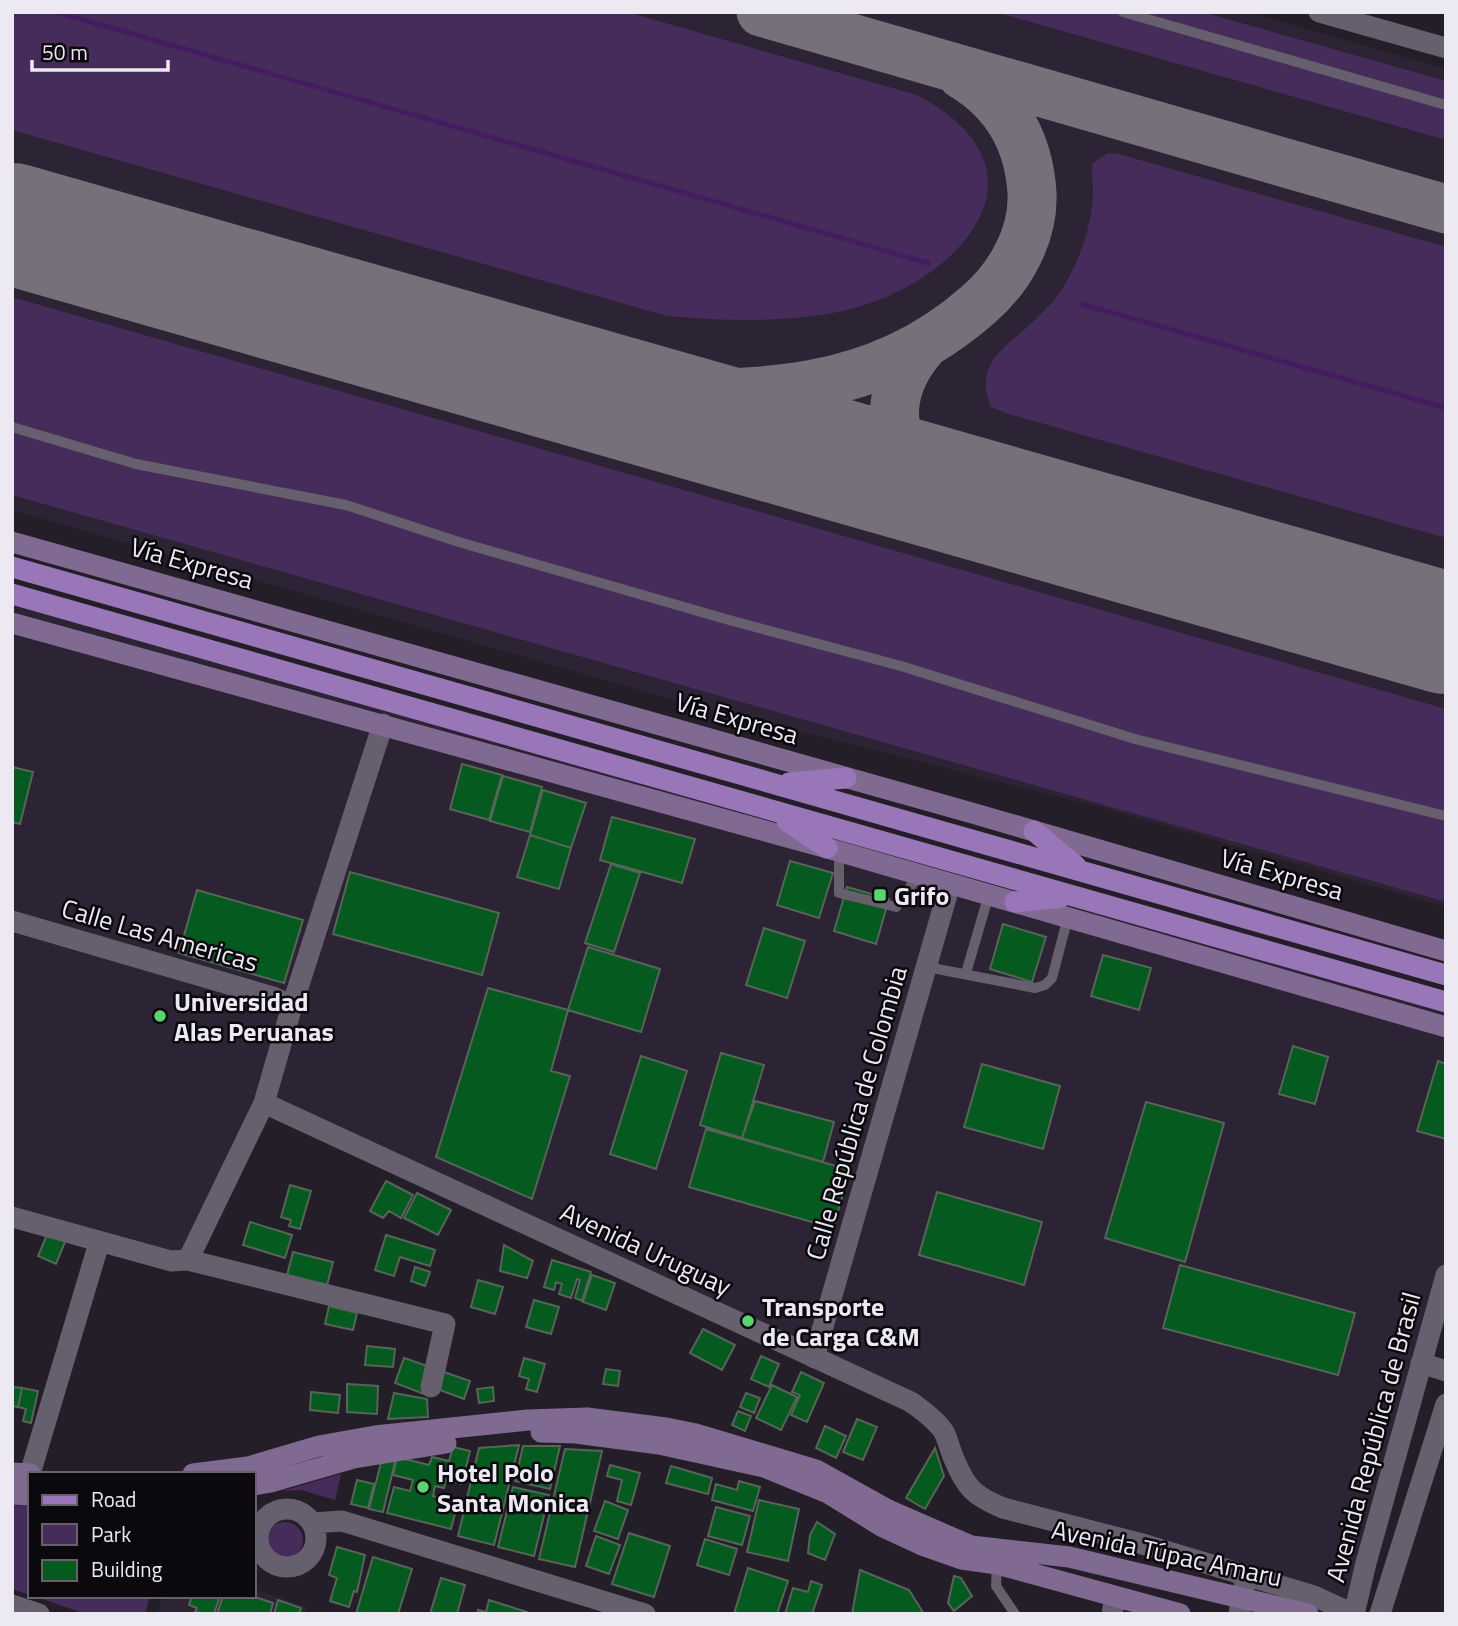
<svg xmlns="http://www.w3.org/2000/svg" width="1458" height="1626" font-family="'Titillium Web',sans-serif">
	<rect width="100%" height="100%" fill="#241e29"/>
	<!-- built -->
	<path fill="#2c2334" d="M12 12H1248L1446 69V907L1100 807 681 702 12 510Z
		M12 601 1446 1007V1311L1354 1612 1005 1506 961 1477 945 1440 917 1410 269 1101 198 1267 12 1213Z
		M254 1589 307 1607 305 1614H157L163 1596H254Z"/>
	<!-- green -->
	<path fill="#462c5a" d="M12 12H627L917 95C1065 173 953 289 838 312 781 323 724 321 667 316L12 130Z
		M996 12H1202L1446 81V140Z
		M1108 153 1119 154 1446 247V538L1005 413 991 407C972 363 1008 346 1035 320 1051 305 1064 289 1073 269 1084 247 1093 216 1093 191 1093 182 1091 174 1092 164Z
		M12 297 1446 709V902L12 495Z
		M341 1474 335 1500 301 1490 282 1491Z
		M12 1505 30 1506V1595L12 1589Z
		M267 1540a18 18 0 1 1 36 0a18 18 0 1 1-36 0Z
		M34 1596H150L145 1614H86Z"/>
	<g fill="none" stroke-linecap="round" stroke-linejoin="round">
		<!-- stream -->
		<path stroke="#441c61" stroke-width="5" d="M56 12 928 263
			M1081 304 1446 408"/>
		<!-- taxiway -->
		<path stroke="#75707a" stroke-width="49" d="M761 12 1446 209
			M923 346C892 381 882 427 915 465 928 480 948 488 966 496
			M603 392C743 395 867 403 979 304 1010 277 1034 235 1032 193 1029 142 1006 101 962 75"/>
		<!-- runway -->
		<path stroke="#75707a" stroke-width="122" d="M12 224 1446 633"/>
	</g>
	<!-- building -->
	<path fill="#045a1f" stroke="#576458" stroke-width="2" d="M462 764 502 775 489 820 450 809Z
		M12 767 33 772 20 824 12 822Z
		M503 776 542 787 530 832 490 821Z
		M543 790 586 803 571 848 530 835Z
		M612 817 695 839 682 883 600 860Z
		M530 835 571 848 559 889 517 877Z
		M790 861 833 873 819 918 777 905Z
		M611 864 640 873 614 952 585 943Z
		M350 872 499 913 482 975 333 934Z
		M847 887 889 899 876 944 834 931Z
		M197 890 303 920 284 983 179 953Z
		M1003 924 1046 937 1032 982 990 969Z
		M764 928 805 941 787 998 746 985Z
		M588 947 660 969 641 1032 568 1010Z
		M1103 955 1151 968 1139 1010 1091 996Z
		M488 988 568 1010 551 1071 570 1076 532 1199 436 1157Z
		M1293 1046 1328 1057 1315 1104 1279 1094Z
		M721 1053 764 1065 742 1138 700 1125Z
		M641 1056 687 1071 656 1169 610 1154Z
		M1438 1061 1446 1064V1139L1417 1131Z
		M982 1064 1060 1086 1043 1149 964 1127Z
		M755 1101 834 1122 823 1162 742 1138Z
		M1146 1102 1224 1123 1185 1262 1105 1238Z
		M706 1129 850 1170 833 1228 689 1187Z
		M386 1181 413 1195 401 1218 389 1211 383 1218 370 1211Z
		M290 1185 311 1191 300 1229 289 1226 291 1220 281 1217Z
		M937 1192 1042 1222 1024 1285 919 1255Z
		M417 1193 451 1210 438 1235 404 1218Z
		M250 1222 292 1235 285 1258 243 1245Z
		M49 1230 67 1237 56 1264 38 1256Z
		M386 1235 435 1250 430 1266 400 1257 394 1276 375 1270Z
		M504 1245 533 1261 527 1278 500 1271Z
		M293 1252 333 1262 326 1289 286 1279Z
		M552 1260 591 1272 582 1301 575 1298 580 1280 577 1279 571 1298 559 1294 562 1284 556 1282 554 1290 544 1287Z
		M1180 1265 1355 1313 1338 1375 1163 1328Z
		M415 1267 430 1272 425 1286 411 1281Z
		M592 1275 615 1283 606 1310 583 1302Z
		M478 1280 503 1287 495 1314 471 1307Z
		M534 1300 559 1307 551 1334 526 1327Z
		M329 1306 357 1313 353 1330 325 1324Z
		M703 1329 735 1345 722 1370 690 1353Z
		M367 1346 395 1349 393 1367 365 1365Z
		M761 1356 779 1364 769 1387 751 1379Z
		M404 1358 430 1367 424 1394 395 1383Z
		M524 1358 545 1364 537 1392 526 1389 529 1379 519 1376Z
		M606 1369 620 1371 618 1386 603 1384Z
		M444 1372 470 1381 464 1399 437 1389Z
		M801 1372 824 1383 807 1422 791 1415 800 1395 792 1392Z
		M347 1384 378 1386 377 1414 347 1412Z
		M772 1385 797 1397 781 1430 756 1418Z
		M12 1387 22 1388 18 1407 12 1406Z
		M493 1387 494 1401 479 1403 477 1389Z
		M22 1388 38 1391 31 1423 23 1421 26 1409 18 1407Z
		M311 1392 340 1395 338 1413 310 1410Z
		M394 1393 427 1399 428 1417 388 1419Z
		M746 1393 760 1398 754 1413 740 1407Z
		M738 1411 751 1416 745 1431 732 1425Z
		M857 1419 877 1427 863 1460 843 1452Z
		M825 1426 846 1436 836 1458 816 1448Z
		M519 1445 494 1545 458 1536 479 1448Z
		M523 1446H560L550 1489 515 1481Z
		M453 1447 470 1451 462 1484 446 1480 444 1488 435 1486 433 1496 458 1502 451 1529 387 1513 394 1487 410 1491 413 1480 393 1475 397 1457 429 1465 432 1457 449 1461Z
		M935 1448 944 1476 925 1509 906 1498Z
		M565 1449 602 1451 575 1567 539 1559Z
		M397 1454 383 1512 369 1509 382 1459Z
		M610 1465 640 1473 631 1505 617 1501 622 1480 607 1476Z
		M671 1466 712 1478 708 1494 666 1483Z
		M357 1480 374 1484 368 1508 351 1504Z
		M739 1481 760 1487 753 1511 712 1500 716 1484 737 1490Z
		M513 1487 549 1495 534 1556 498 1547Z
		M759 1500 799 1509 788 1561 747 1552Z
		M605 1501 628 1510 618 1539 594 1531Z
		M716 1507 750 1516 742 1545 708 1536Z
		M817 1522 835 1534 825 1560 808 1553 810 1535Z
		M629 1533 670 1546 654 1597 612 1584Z
		M596 1536 620 1545 609 1574 586 1566Z
		M705 1539 737 1549 729 1575 697 1565Z
		M337 1547 365 1555 357 1592 354 1591 349 1607 330 1601 337 1578 329 1575Z
		M373 1557 412 1569 398 1614H356Z
		M748 1568 788 1581 777 1614H734Z
		M860 1570 909 1590 924 1614H852Z
		M954 1576 961 1578 972 1596 954 1611 948 1603Z
		M441 1578 465 1585 457 1614H430Z
		M811 1581 822 1585 812 1614H785L793 1588 808 1592Z
		M192 1596H220L214 1614 195 1612 197 1608 189 1605Z
		M223 1596H252L273 1603 270 1614H217Z
		M278 1600 301 1608 299 1614H274Z
		M489 1600 527 1612 526 1614H477L478 1610 486 1612Z"/>
	<g fill="none" stroke-linecap="round" stroke-linejoin="round">
		<!-- service -->
		<path stroke="#665f6d" stroke-width="10" d="M1123 12 1446 105
			M12 427 136 464 346 505 459 542 729 620 901 666 1135 739 1446 816
			M839 852V893L896 907 919 875
			M927 967 1035 988 1045 985 1052 978 1068 917
			M966 973 989 894
			M997 1564 996 1586 1015 1614"/>
		<!-- minor -->
		<path stroke="#665f6d" stroke-width="21" d="M1319 12 1446 48
			M12 921 273 997 292 1006
			M264 1103 911 1402C923 1411 936 1420 944 1432 948 1440 950 1450 954 1459 966 1488 974 1496 1003 1508L1146 1545 1314 1596 1353 1614
			M12 1217 171 1261 188 1260 445 1324 431 1387
			M188 1260 264 1103 292 1006 383 724
			M814 1358 950 884
			M30 1474 99 1243
			M258 1538a29 29 0 1 1 58 0a29 29 0 1 1-58 0Z
			M312 1523 342 1521 645 1614
			M12 1605 39 1614
			M1112 1614 1115 1597
			M1239 1614 1245 1581"/>
		<!-- tertiary -->
		<path stroke="#665f6d" stroke-width="21" d="M1421 1363 1446 1371
			M1354 1614 1366 1563 1446 1275
			M1380 1614 1446 1404"/>
		<!-- secondary -->
		<path stroke="#806a92" stroke-width="21" d="M12 542 972 813 1446 951
			M12 623 827 848 1446 1027
			M541 1432 576 1433 659 1444 764 1467 828 1493 883 1527 922 1545 962 1559 997 1564 1180 1614
			M12 1473 30 1474
			M193 1474 248 1467 319 1446 375 1436 528 1420 587 1418 666 1428 696 1434 816 1470 888 1510 971 1546 1069 1557 1308 1614
			M254 1485 271 1482 354 1458 446 1443
			M12 1494 30 1495"/>
		<!-- primary -->
		<path stroke="#9976b7" stroke-width="21" d="M12 567 1446 975
			M12 594 1446 1002
			M789 783 846 778
			M787 821 827 848
			M1034 831 1076 866
			M1015 902 1061 897"/>
	</g>
	<!-- markers -->
	<g fill="#58d56f" stroke="#0b090e" stroke-width="2.5">
		<rect x="873" y="888" width="14" height="14" rx="3.5"/>
		<circle cx="160" cy="1016" r="7"/>
		<circle cx="748" cy="1321" r="7"/>
		<circle cx="423" cy="1487" r="7"/>
	</g>
	<g text-anchor="middle" dominant-baseline="central" stroke-width="5" stroke-linejoin="round" paint-order="stroke">
		<!-- street labels -->
		<g font-size="26" fill="#ede9f2" stroke="#0b090e">
			<text transform="translate(192 563) rotate(16)">Vía Expresa</text>
			<text transform="translate(737 718) rotate(16)">Vía Expresa</text>
			<text transform="translate(1282 874) rotate(16)">Vía Expresa</text>
			<text transform="translate(160 935) rotate(16)">Calle Las Americas</text>
			<text transform="translate(856 1113) rotate(-74)">Calle República de Colombia</text>
			<text transform="translate(646 1249) rotate(25)">Avenida Uruguay</text>
			<text transform="translate(1373 1437) rotate(-75)">Avenida República de Brasil</text>
			<text transform="translate(1167 1553) rotate(12)">Avenida Túpac Amaru</text>
		</g>
		<!-- poi labels -->
		<g font-size="26" font-weight="bold" fill="#ede9f2" stroke="#0b090e" text-anchor="start">
			<text x="894" y="895">Grifo</text>
			<text x="174" y="1001">Universidad<tspan x="174" dy="30">Alas Peruanas</tspan></text>
			<text x="762" y="1306">Transporte<tspan x="762" dy="30">de Carga C&amp;M</tspan></text>
			<text x="437" y="1472">Hotel Polo<tspan x="437" dy="30">Santa Monica</tspan></text>
		</g>
	</g>
	<!-- border -->
	<rect width="1458" height="1626" fill="none" stroke="#ede9f2" stroke-width="28"/>
	<!-- legend -->
	<rect x="28" y="1472" width="228" height="126" fill="#0b090e" stroke="#656369" stroke-width="2"/>
	<rect x="42" y="1495" width="35" height="10" fill="#9976b7" stroke="#656369" stroke-width="2"/>
	<text x="91" y="1507" font-size="21" fill="#ede9f2">Road</text>
	<rect x="42" y="1524" width="35" height="21" fill="#462c5a" stroke="#656369" stroke-width="2"/>
	<text x="91" y="1542" font-size="21" fill="#ede9f2">Park</text>
	<rect x="42" y="1560" width="35" height="21" fill="#045a1f" stroke="#656369" stroke-width="2"/>
	<text x="91" y="1577" font-size="21" fill="#ede9f2">Building</text>
	<!-- scale -->
	<path d="M32 60v10h136v-10" fill="none" stroke="#ede9f2" stroke-width="3.5"/>
	<text x="42" y="60" font-size="21" fill="#ede9f2" stroke="#0b090e" stroke-width="5" paint-order="stroke">50 m</text>
</svg>
